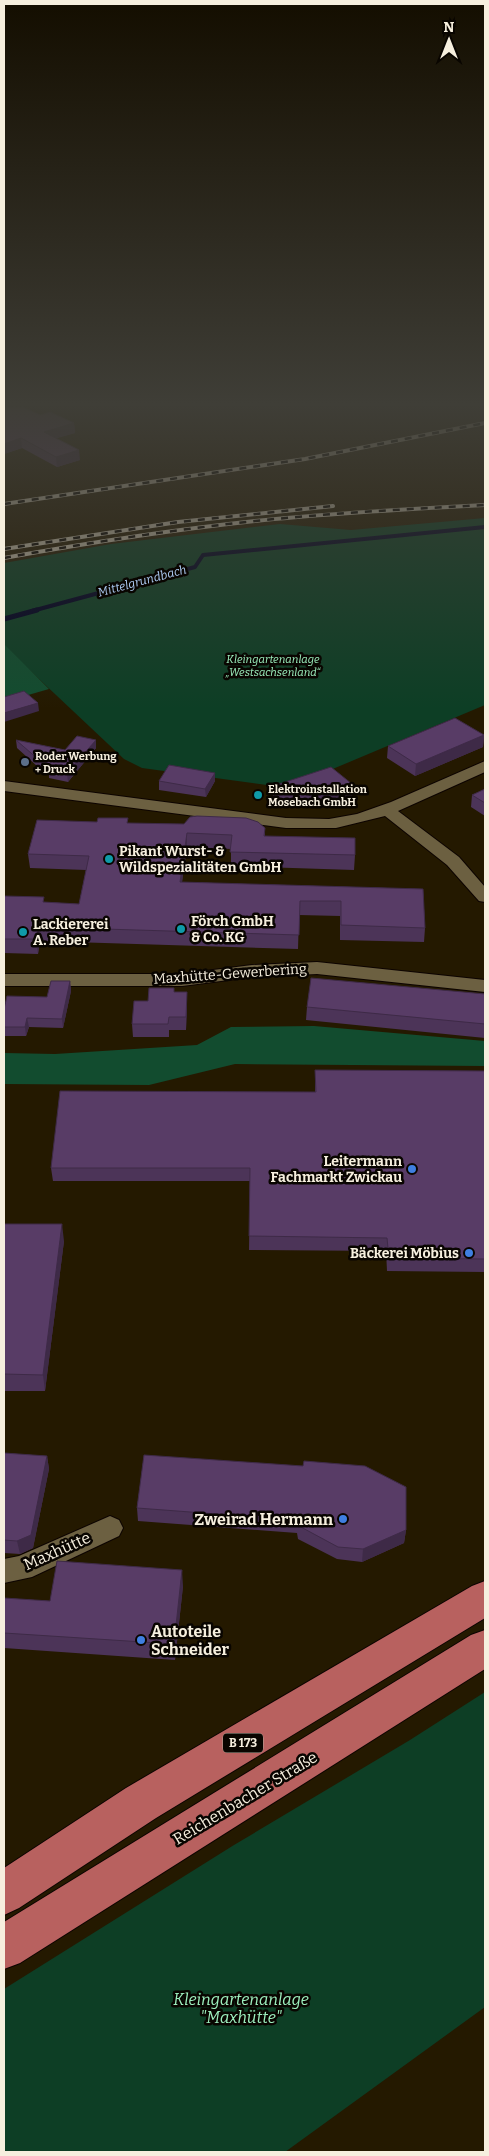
<svg xmlns="http://www.w3.org/2000/svg" width="489" height="2156" font-family="Bitter,serif">
	<rect width="100%" height="100%" fill="#241900"/>
	<!-- green -->
	<path fill="#0d3e25" d="M485 518V705L297 784 274 786 142 768 124 759 4 646V563L111 544 280 524 351 530Z
		M485 1692V2007L285 2152H4V1989L234 1845 410 1740Z"/>
	<!-- forest -->
	<path fill="#124c2f" d="M4 644 49 689 4 702Z
		M314 1026 485 1041V1066L235 1064 149 1085 4 1084V1053L55 1054 197 1045 231 1027Z"/>
	<g fill="none" stroke-linecap="round" stroke-linejoin="round">
		<!-- stream-far1 -->
		<path stroke="#000222" stroke-width="4" d="M32 611 195 567 203 555 485 527"/>
		<!-- stream -->
		<path stroke="#000222" stroke-width="5" d="M4 619 37 610"/>
		<!-- street casing -->
		<g stroke="#0d0400" stroke-width="2">
			<path id="street" d="M485 761V772L398 811 459 857 485 887V902L479 901 447 865 385 816 336 828H286L4 791V781L286 818 329 819 357 814 391 802Z
				M317 962 485 980V992L317 974 252 977 182 986H4V974H182L252 965Z
				M110 1516 119 1520 123 1528 119 1536 32 1577 4 1583V1559L19 1556Z"/>
		</g>
		<!-- primary casing -->
		<g stroke="#0d0400" stroke-width="2">
			<path id="primary" d="M485 1581V1618L156 1818 19 1908 4 1915V1868L126 1788 472 1586Z
				M485 1630V1669L20 1963 4 1969V1922L471 1635Z"/>
		</g>
		<!-- street -->
		<use href="#street" fill="#6c6041" fill-rule="evenodd"/>
		<!-- primary -->
		<use href="#primary" fill="#b8615f" fill-rule="evenodd"/>
		<!-- rail casing -->
		<g stroke="#bcb4a1" stroke-width="4">
			<path id="rail" d="M4 504 305 459 485 423
				M4 549 178 522 333 506
				M4 558C87 543 171 530 255 521 331 513 408 509 485 505"/>
		</g>
		<!-- rail -->
		<use href="#rail" stroke="#090500" stroke-width="2.5" stroke-dasharray="7" stroke-linecap="butt"/>
	</g>
	<!-- wall -->
	<path fill="#4c3458" d="M4 407 74 423 75 433 56 438 80 460 57 467 22 448 4 454Z
		M484 735 483 747 415 776 387 758 388 746Z
		M16 740 65 750 96 740V748L68 782 49 778V775H47L17 748Z
		M159 781H215L206 797 159 790Z
		M273 786 352 796 331 804 321 805 273 798Z
		M485 789V816L471 807 472 795Z
		M97 822 265 828V836L355 855 354 870 231 866V849L187 847 182 882 423 889 425 928 424 942 340 940V916L299 915 298 949 40 941 38 954 4 953V896L45 902 79 904 86 870 30 868 28 854Z
		M70 981 71 991 63 1028 29 1027 26 1036H4V1009L47 997Z
		M174 992H187V1005L186 1030H169V1037H133L132 1024 148 1001Z
		M485 1000V1038L306 1020 307 1007Z
		M315 1070 485 1071V1272L387 1271 386 1251 249 1250 250 1181H53L51 1168 315 1092Z
		M4 1224 64 1241 45 1391H4Z
		M4 1453 47 1456 49 1469 33 1548 20 1554 4 1553Z
		M144 1455 406 1530 404 1543 362 1562 337 1559 298 1539 297 1533 138 1521 137 1508Z
		M183 1586 175 1660 4 1648V1598L50 1601Z"/>
	<!-- shaded-wall -->
	<path fill="#3e2a47" d="M74 423 75 433 44 442V432Z
		M21 438 22 448 4 454V444Z
		M79 450 80 460 57 467 56 457Z
		M38 703 39 711 4 722V713Z
		M484 735 483 747 415 776 416 764Z
		M96 740V748L68 782 67 773Z
		M215 773V781L206 797 205 789Z
		M352 784V796L331 804 321 805 322 792Z
		M187 833V847L180 896V882Z
		M39 927 40 941 38 954 36 939Z
		M70 981 71 991 63 1028 62 1019Z
		M187 992V1005L186 1030V1017Z
		M27 1018 29 1027 26 1036 25 1027Z
		M62 1224 64 1241 45 1391 43 1375Z
		M47 1456 49 1469 33 1548 20 1554 17 1541Z
		M406 1530 404 1543 362 1562 363 1549Z
		M182 1570 183 1586 175 1660 174 1644Z"/>
	<!-- building -->
	<path fill="#583c66" stroke="#3e2a47" d="M4 407H23L40 415 50 412 74 423 44 432 79 450 56 457 21 438 4 444Z
		M24 691 38 703 4 713V697Z
		M455 718 484 735 416 764 388 746Z
		M77 736 96 740 67 773 48 770 50 767 46 766 16 740 65 750Z
		M169 765 215 773 205 789 159 781Z
		M331 767 352 784 332 791 322 792 273 786Z
		M485 789V803L472 795Z
		M197 816 246 818 258 822 265 828 264 836 355 838V855L230 852 232 835 187 833 180 882 423 889 425 928 341 925V901H300L299 935 39 927 36 939H4V896L44 897 43 902 79 904 89 856 28 854 37 820 97 822 98 818H128L127 823 184 824 190 817Z
		M311 978 485 994V1024L307 1007Z
		M51 981H70L62 1019 27 1018 25 1027H4V1009L7 996 47 997Z
		M149 988H174V992H187L186 1017H169L168 1024H132L134 1001H148Z
		M315 1070 485 1071V1259L389 1258 387 1238 249 1236 250 1168H51L60 1091 316 1092Z
		M4 1224H62L43 1375 4 1374Z
		M4 1453 47 1456 31 1535 17 1541 4 1540Z
		M144 1455 303 1466 304 1461 365 1466 406 1487V1530L363 1549 338 1547 299 1526 297 1520 137 1508Z
		M57 1561 182 1570 174 1644 4 1633V1598L50 1601Z"/>
	<!-- sky -->
	<linearGradient id="sky" x2="0" y2="1"><stop stop-color="#140e00"/><stop offset="0.57" stop-color="#3f3e37"/><stop offset="1" stop-color="#3f3e37" stop-opacity="0"/></linearGradient>
	<rect width="489" height="709" fill="url(#sky)"/>
	<!-- markers -->
	<circle fill="#5c6f8a" stroke="#090500" stroke-width="2" cx="25" cy="762" r="5"/>
	<g fill="#0f9aa8" stroke="#090500" stroke-width="2">
		<circle cx="258" cy="795" r="5"/>
		<circle cx="109" cy="859" r="5"/>
		<circle cx="181" cy="929" r="5"/>
		<circle cx="23" cy="932" r="5"/>
	</g>
	<g fill="#3f7fe0" stroke="#090500" stroke-width="2">
		<circle cx="412" cy="1169" r="5"/>
		<circle cx="469" cy="1253" r="5"/>
		<circle cx="343" cy="1519" r="5"/>
		<circle cx="141" cy="1640" r="5"/>
	</g>
	<g text-anchor="middle" dominant-baseline="central" stroke-width="5" stroke-linejoin="round" paint-order="stroke">
		<!-- far-park labels -->
		<g font-size="11" font-style="italic" fill="#9df0be" stroke="#090500">
			<text x="273" y="659">Kleingartenanlage<tspan x="273" dy="13">„Westsachsenland“</tspan></text>
		</g>
		<!-- far-poi labels -->
		<g font-size="11" font-weight="bold" fill="#f6efde" stroke="#090500" text-anchor="start">
			<text x="35" y="756">Roder Werbung<tspan x="35" dy="13">+ Druck</tspan></text>
			<text x="268" y="789">Elektroinstallation<tspan x="268" dy="13">Mosebach GmbH</tspan></text>
		</g>
		<!-- far-water labels -->
		<g font-size="12" font-style="italic" fill="#aeccf3" stroke="#090500">
			<text transform="translate(142 581) rotate(-15)">Mittelgrundbach</text>
		</g>
		<!-- shield labels -->
		<rect fill="#090500" stroke="#afa99b" stroke-width="1" x="223" y="1733.5" width="40" height="19" rx="4"/>
		<g font-size="12" font-weight="bold" fill="#f6efde">
			<text x="243" y="1743">B 173</text>
		</g>
		<!-- poi labels -->
		<g font-size="14" font-weight="bold" fill="#f6efde" stroke="#090500" text-anchor="start">
			<text x="119" y="851">Pikant Wurst- &amp;<tspan x="119" dy="16">Wildspezialitäten GmbH</tspan></text>
			<text x="191" y="921">Förch GmbH<tspan x="191" dy="16">&amp; Co. KG</tspan></text>
			<text x="33" y="924">Lackiererei<tspan x="33" dy="16">A. Reber</tspan></text>
			<text x="402" y="1161" text-anchor="end">Leitermann<tspan x="402" dy="16">Fachmarkt Zwickau</tspan></text>
			<text x="459" y="1253" text-anchor="end">Bäckerei Möbius</text>
		</g>
		<!-- street labels -->
		<g font-size="14" fill="#f6efde" stroke="#090500">
			<text transform="translate(230 974) rotate(-4)">Maxhütte-Gewerbering</text>
		</g>
		<!-- near-poi labels -->
		<g font-size="16" font-weight="bold" fill="#f6efde" stroke="#090500" text-anchor="end">
			<text x="333" y="1519">Zweirad Hermann</text>
			<text x="151" y="1631" text-anchor="start">Autoteile<tspan x="151" dy="18">Schneider</tspan></text>
		</g>
		<!-- near-street labels -->
		<g font-size="16" fill="#f6efde" stroke="#090500">
			<text transform="translate(57 1551) rotate(-24)">Maxhütte</text>
			<text transform="translate(245 1798) rotate(-31)">Reichenbacher Straße</text>
		</g>
		<!-- near-park labels -->
		<g font-size="16" font-style="italic" fill="#9df0be" stroke="#090500">
			<text x="241" y="1999">Kleingartenanlage<tspan x="241" dy="18">"Maxhütte"</tspan></text>
		</g>
	</g>
	<!-- border -->
	<rect width="489" height="2156" fill="none" stroke="#f6efde" stroke-width="10"/>
	<!-- north arrow -->
	<g transform="translate(449 40)" stroke="#090500" stroke-width="4" paint-order="stroke">
	<path d="M0-4L9 19L0 12L-9 19Z" fill="#f6efde"/>
	<text y="-8" font-size="14" font-weight="bold" text-anchor="middle" fill="#f6efde">N</text>
	</g>
</svg>
